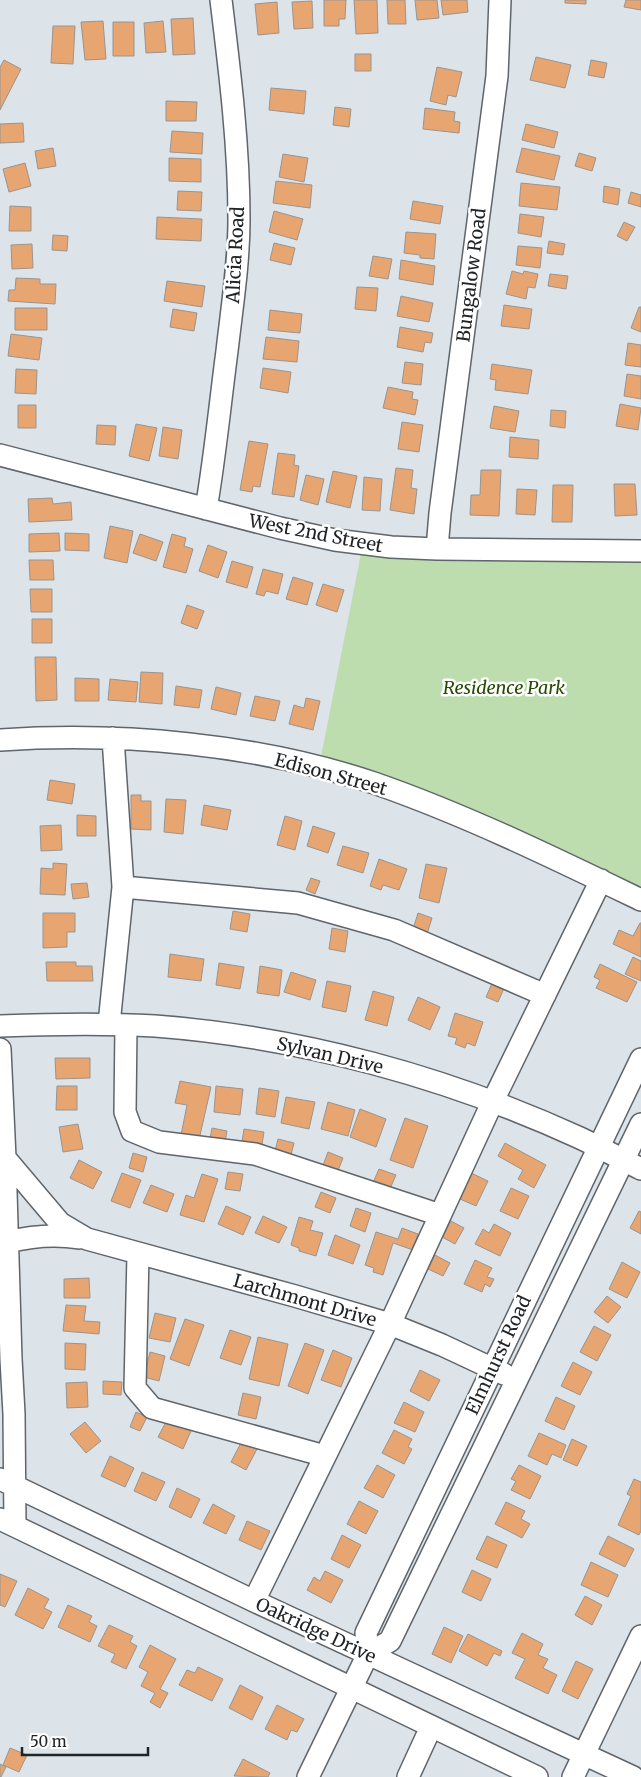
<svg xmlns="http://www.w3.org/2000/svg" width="641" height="1777" font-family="Merriweather,serif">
	<rect width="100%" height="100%" fill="#dde4e9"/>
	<!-- green -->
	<path fill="#beddae" d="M363 543 641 551V900L319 767Z"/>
	<!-- building -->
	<path fill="#e7a571" stroke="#9a948f" d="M324 0H346L345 19H339V26H324Z
		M354 0H377L378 33 356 34Z
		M387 0H405L406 24H388Z
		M415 0H437L439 18 417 20Z
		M441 0H467L468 12 443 15Z
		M565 0H586V4L565 3Z
		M626 0H641V10L624 7Z
		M312 1 313 28 294 29 292 2Z
		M277 2 279 33 258 35 255 4Z
		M193 18 195 54 173 55 171 19Z
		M103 21 106 59 85 60 81 22Z
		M163 21 166 52 146 53 144 23Z
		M113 22H134V56H113Z
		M53 26H75L73 64 51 63Z
		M355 54H371V71H355Z
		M536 57 571 65 565 88 530 80Z
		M4 60 21 69 0 110V67Z
		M591 60 607 63 604 78 588 75Z
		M437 67 462 72 456 97 448 95 446 105 430 101Z
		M271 88 306 91 304 114 269 110Z
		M166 101 197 102 196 121H166Z
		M335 107 351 109 349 127 333 125Z
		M425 108 455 112 454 121 460 122 459 133 423 129Z
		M23 123 24 142 0 143V124Z
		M526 124 558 132 554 148 522 140Z
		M172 131 203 133 202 154 170 152Z
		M53 148 56 166 38 169 35 151Z
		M522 148 560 156 554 180 516 172Z
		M579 153 596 158 592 171 575 166Z
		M283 154 308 158 304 182 279 177Z
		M169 158 201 159V182L169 181Z
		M25 163 31 186 9 192 3 169Z
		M276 181 312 185 310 208 273 203Z
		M521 183 560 187 557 210 519 206Z
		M604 186 620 189 618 205 603 202Z
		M178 191 202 192 201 211 177 210Z
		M631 192 641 195V207L628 203Z
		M413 201 443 206 440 224 410 219Z
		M10 206 31 207V231H9Z
		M274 211 303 219 297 240 269 232Z
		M520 214 544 217 541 237 518 233Z
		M157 217 202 219 201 241 156 239Z
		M624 222 635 227 627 241 617 236Z
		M406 232 436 234 434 259 420 258V255L404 253Z
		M53 235 68 236 67 251 52 250Z
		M549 241 565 244 563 255 547 253Z
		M274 243 295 248 291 265 270 260Z
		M32 244 33 268 12 269 11 245Z
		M518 246 542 248 540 268 516 265Z
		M373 256 392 259 388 279 369 276Z
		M401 260 435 266 433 285 399 279Z
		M512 271 523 274 524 271 538 274 535 288 528 287 526 299 506 294Z
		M550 274 568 276 566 289 548 286Z
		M16 278 40 279V284H56L55 304 8 301 9 290H15Z
		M167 281 205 286 202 307 164 301Z
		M357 287 378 288 376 311 355 309Z
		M401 296 433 303 429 322 397 316Z
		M504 305 532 309 529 329 501 326Z
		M639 307H641V332L631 328Z
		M15 308H47V330H15Z
		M173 309 197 313 194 331 170 327Z
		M270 310 302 314 300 333 268 330Z
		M400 327 433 333 431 343 425 342 423 352 397 347Z
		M11 334 42 338 39 360 8 356Z
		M266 337 299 341 297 362 263 359Z
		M628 343 641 345V367L625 365Z
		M405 362 423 364 421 385 402 383Z
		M492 364 532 370 528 394 495 390 496 380 490 379Z
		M263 368 291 372 288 393 260 388Z
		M16 369 37 370 36 394 15 393Z
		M627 374 641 376V399L624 396Z
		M388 387 413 392 412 399 418 400 415 415 383 408Z
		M620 404 641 408 638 430 616 426Z
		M18 405H36V428H18Z
		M494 406 519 411 515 432 490 428Z
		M551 410 566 411 565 428 550 426Z
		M402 422 423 425 419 452 398 449Z
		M136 424 157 428 149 461 129 456Z
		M97 425 116 426 115 445 96 444Z
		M163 427 182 430 178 459 159 456Z
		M510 437 539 440 538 459 509 457Z
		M249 441 268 444 260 487 253 486 252 492 240 490Z
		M278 453 295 455 294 465 299 466 294 497 272 494Z
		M396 468 413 470 411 488 417 489 414 514 390 510Z
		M481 470H501L499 516 470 515 471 495H480Z
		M333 471 357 476 350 508 326 502Z
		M306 475 324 479 318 505 300 500Z
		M364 477 382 479 380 511 362 510Z
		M614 484H635L637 515 615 516Z
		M553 485H573L572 522H552Z
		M517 489 537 490 535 515 516 514Z
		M52 498 53 504 71 502 72 520 29 522 28 499Z
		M110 526 133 531 127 563 104 558Z
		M59 533 60 551 29 552V534Z
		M65 533 89 534V551L65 550Z
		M140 534 163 542 156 561 133 553Z
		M172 534 186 538 184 546 193 549 186 573 163 567Z
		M208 545 227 552 218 578 199 571Z
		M29 560H53L54 580H30Z
		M232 561 253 567 247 588 226 582Z
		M263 569 283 574 278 594 266 591 264 596 256 594Z
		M293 577 313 583 307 605 286 599Z
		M323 584 344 590 337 612 316 605Z
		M30 589H52V612H31Z
		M187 605 204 611 197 629 181 623Z
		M32 619H52V643H32Z
		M35 657H56L57 700 36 701Z
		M141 672 163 673 162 704 139 702Z
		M75 678 99 679V701H75Z
		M110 679 138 682 136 702 108 700Z
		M176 686 202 690 199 708 174 705Z
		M216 687 241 693 236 715 211 709Z
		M255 696 280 701 275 721 250 716Z
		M306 698 320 701 313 730 289 724 294 705 304 708Z
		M50 780 75 784 72 804 47 800Z
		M131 795H141V801H151V830L131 829Z
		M166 799 186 800 183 834 164 832Z
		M204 805 231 810 227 830 201 825Z
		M77 815 96 816V836H77Z
		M285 816 302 821 295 850 277 845Z
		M61 825 62 850 41 851 40 826Z
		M313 826 335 833 328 853 307 846Z
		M343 846 369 853 363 873 337 865Z
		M379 859 407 869 399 890 383 885 381 890 370 886Z
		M53 863 67 864 65 895 40 894 41 868 53 869Z
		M426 864 447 868 439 903 419 898Z
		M311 878 320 881 315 894 306 890Z
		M87 883 89 897 73 899 71 884Z
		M233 911 250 914 247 932 230 929Z
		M43 913H75V932H67V947L43 948Z
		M418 913 432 918 427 934 413 929Z
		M640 923H641V957L613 944 619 930 633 936Z
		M332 928 348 931 345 952 329 949Z
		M170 954 204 959 201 981 168 977Z
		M633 957 641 961V981L625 974Z
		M46 962H76V966H92L93 981H47Z
		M219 963 244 967 240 989 216 985Z
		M600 964 637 982 627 1002 596 988 600 980 594 977Z
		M260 966 282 970 279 996 257 993Z
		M291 972 316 980 310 1000 284 992Z
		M327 981 351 986 346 1012 322 1007Z
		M493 981 505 986 498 1002 486 997Z
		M373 991 394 997 387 1026 365 1020Z
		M418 997 440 1007 430 1030 408 1020Z
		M455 1013 483 1022 475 1046 467 1043 465 1048 455 1044 457 1038 448 1036Z
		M55 1058H90V1078L56 1079Z
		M180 1081 211 1087 198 1144 180 1140 187 1105 175 1103Z
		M57 1086H77V1110H56Z
		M216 1086 243 1089 240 1115 214 1112Z
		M259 1088 279 1091 275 1117 256 1114Z
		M286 1097 315 1102 309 1129 281 1123Z
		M328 1102 355 1110 348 1136 321 1129Z
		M360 1109 386 1119 376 1147 350 1137Z
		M405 1118 428 1126 413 1168 390 1160Z
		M78 1124 83 1149 63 1152 59 1127Z
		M212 1128 227 1131 224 1147 209 1144Z
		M244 1129 264 1132 261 1151 241 1148Z
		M278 1139 294 1143 290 1159 274 1155Z
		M505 1143 546 1165 534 1188 518 1179 523 1170 498 1156Z
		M328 1152 343 1158 337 1173 322 1168Z
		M133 1153 147 1157 143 1172 129 1168Z
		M79 1160 102 1172 93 1189 70 1178Z
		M379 1169 396 1175 389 1191 372 1185Z
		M228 1172 243 1174 240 1191 225 1189Z
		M122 1173 141 1180 130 1208 111 1201Z
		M471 1173 488 1181 476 1206 460 1199Z
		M202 1174 218 1179 204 1222 180 1215 186 1195 194 1198Z
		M151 1185 174 1194 167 1212 143 1203Z
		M511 1188 529 1196 518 1219 500 1211Z
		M321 1192 336 1198 330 1213 315 1207Z
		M226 1206 251 1217 243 1235 218 1224Z
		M356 1208 371 1213 365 1232 350 1226Z
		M639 1211 641 1212V1234L630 1228Z
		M263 1216 287 1227 279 1243 255 1233Z
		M299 1217 313 1221 310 1230 323 1233 316 1256 299 1251V1248L291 1245Z
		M451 1221 464 1228 455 1244 442 1237Z
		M494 1224 511 1233 500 1256 475 1244 483 1229 489 1233Z
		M402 1228 418 1234 413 1250 393 1243 383 1275 373 1272 374 1268 365 1265 376 1232 398 1239Z
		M335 1235 360 1245 353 1264 328 1255Z
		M435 1255 450 1263 443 1276 428 1269Z
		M475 1260 492 1268 487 1277 494 1279 490 1287 485 1284 482 1292 464 1284Z
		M622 1262 640 1272 627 1298 609 1289Z
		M89 1278 90 1298H64V1279Z
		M607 1296 621 1307 608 1323 594 1312Z
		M66 1305 86 1306 84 1321 100 1322 99 1334 63 1331Z
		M155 1313 176 1318 170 1342 149 1338Z
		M185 1319 204 1325 189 1366 170 1359Z
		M594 1326 611 1335 597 1361 580 1352Z
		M230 1330 251 1337 241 1365 220 1358Z
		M258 1337 288 1344 279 1386 249 1379Z
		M65 1343 86 1344 85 1370 65 1369Z
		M305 1343 324 1350 308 1394 288 1386Z
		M333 1350 352 1358 341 1387 321 1380Z
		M150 1352 165 1356 159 1381 144 1377Z
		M573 1362 592 1372 580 1395 561 1386Z
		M420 1370 440 1380 429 1401 410 1391Z
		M103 1381 122 1382 121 1395 103 1394Z
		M87 1382 88 1407 67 1408 66 1383Z
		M243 1393 261 1397 256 1419 238 1415Z
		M556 1397 575 1406 564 1430 545 1421Z
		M404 1402 424 1412 415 1432 394 1423Z
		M136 1412 147 1417 140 1431 130 1427Z
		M167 1420 191 1431 183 1449 158 1437Z
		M85 1422 101 1441 86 1453 70 1434Z
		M394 1430 412 1439 408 1447 412 1449 404 1464 382 1453Z
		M539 1433 566 1445 561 1458 552 1454 547 1465 528 1456Z
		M572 1439 587 1446 577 1466 563 1460Z
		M242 1441 257 1449 246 1470 231 1462Z
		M110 1456 134 1468 125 1487 101 1476Z
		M377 1465 395 1475 383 1498 364 1488Z
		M519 1465 541 1476 530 1499 511 1490 516 1481 511 1479Z
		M142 1472 165 1482 156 1501 134 1491Z
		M634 1479 641 1482V1531L639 1535 618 1525 631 1496 627 1494Z
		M177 1488 200 1499 191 1518 169 1507Z
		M359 1501 378 1511 366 1534 347 1524Z
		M506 1502 525 1511 521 1519 530 1524 522 1538 495 1524Z
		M213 1504 235 1516 226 1534 203 1523Z
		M247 1521 270 1531 261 1550 239 1540Z
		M342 1535 361 1545 349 1568 331 1559Z
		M487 1536 507 1545 497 1568 476 1559Z
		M608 1536 634 1549 625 1567 599 1554Z
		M591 1562 618 1575 608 1597 581 1585Z
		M472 1570 491 1579 481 1601 462 1592Z
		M325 1571 343 1580 331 1603 307 1590 314 1577 320 1581Z
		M0 1574 17 1581 5 1607 0 1605Z
		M28 1588 49 1599 44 1608 52 1612 43 1629 15 1615Z
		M585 1596 602 1605 592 1625 575 1615Z
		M68 1605 92 1616 89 1622 97 1626 90 1642 58 1627Z
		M109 1625 133 1636 130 1642 137 1646 126 1669 111 1662 115 1654 98 1646Z
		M444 1627 463 1636 451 1663 432 1654Z
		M522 1633 543 1644 538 1655 548 1659 543 1668 557 1675 548 1694 515 1678 525 1659 512 1653Z
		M468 1634 502 1651 500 1656 494 1653 487 1666 459 1651Z
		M150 1645 176 1659 160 1689 168 1693 160 1708 150 1702 155 1693 141 1686 148 1672 139 1667Z
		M576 1661 593 1669 578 1699 562 1691Z
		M198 1667 223 1679 212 1701 179 1685 187 1670 195 1673Z
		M240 1685 263 1697 252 1720 229 1708Z
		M277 1705 304 1719 297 1732 291 1730 287 1740 265 1729Z
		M10 1748 27 1755 19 1772 3 1765Z
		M243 1759 270 1773 268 1777 234 1776Z
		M0 1764 6 1767 1 1777H0Z"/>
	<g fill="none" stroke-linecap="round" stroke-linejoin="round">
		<!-- minor casing -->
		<g stroke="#5f656a" stroke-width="24">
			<path id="minor" d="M0 455 280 528 335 540 391 547 437 549 641 551
				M206 509C215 457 220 404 227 351 232 307 239 263 239 219 239 146 230 73 221 0
				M437 549 440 513 497 76 500 0
				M0 740C122 732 258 744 374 783 466 815 554 858 641 900
				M123 887 298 903 394 930 545 995
				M109 1024 123 887 113 738
				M126 1025 125 1112 132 1131 159 1142 255 1154 440 1215
				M0 1026C52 1024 103 1023 155 1026 301 1037 447 1077 580 1138 601 1148 621 1159 641 1169
				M0 1049 5 1158 11 1359 14 1414 15 1526
				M5 1158 60 1223 87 1239 295 1296 390 1324 442 1345 504 1374
				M8 1242C32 1236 55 1234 79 1238
				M138 1254 135 1388 152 1408 325 1456
				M0 1479 254 1601 633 1777
				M0 1519 537 1777
				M254 1601 390 1324 492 1103 601 880
				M368 1654 390 1641 641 1124
				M308 1777 368 1654 366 1633 641 1059
				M408 1777 431 1727
				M573 1777 641 1636"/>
		</g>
		<!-- minor -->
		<use href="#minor" stroke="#fff" stroke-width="21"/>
	</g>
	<g text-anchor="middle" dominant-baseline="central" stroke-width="5" stroke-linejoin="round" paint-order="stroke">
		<!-- street labels -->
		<g font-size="18" fill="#212426" stroke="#fff">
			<text transform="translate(235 255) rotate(-87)">Alicia Road</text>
			<text transform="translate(471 275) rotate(-83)">Bungalow Road</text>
			<text transform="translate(316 533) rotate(11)">West 2nd Street</text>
			<text transform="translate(331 774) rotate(15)">Edison Street</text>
			<text transform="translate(330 1055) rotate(13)">Sylvan Drive</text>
			<text transform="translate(305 1300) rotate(16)">Larchmont Drive</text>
			<text transform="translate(498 1355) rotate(-65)">Elmhurst Road</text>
			<text transform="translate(316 1630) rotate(25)">Oakridge Drive</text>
		</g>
		<!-- park labels -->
		<g font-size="18" font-style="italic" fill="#244b01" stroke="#fff">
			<text x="504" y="687">Residence Park</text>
		</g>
	</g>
	<!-- scale -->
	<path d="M22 1747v8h126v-8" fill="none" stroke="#212426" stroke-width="2.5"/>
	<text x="30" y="1747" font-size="15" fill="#212426" stroke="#ffffff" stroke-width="4" paint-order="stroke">50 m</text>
</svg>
